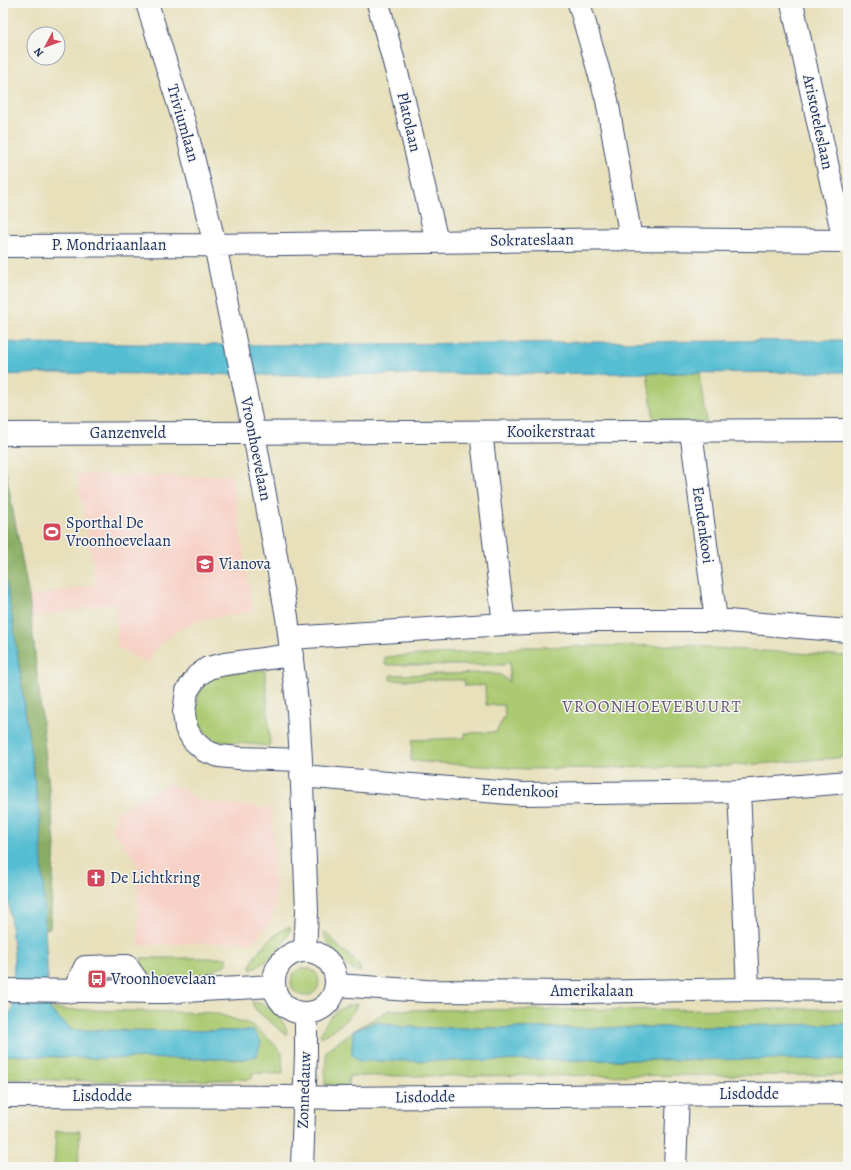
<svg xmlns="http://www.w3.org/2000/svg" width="851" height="1170" font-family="Alegreya,serif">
	<rect width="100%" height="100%" fill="#f6f6f2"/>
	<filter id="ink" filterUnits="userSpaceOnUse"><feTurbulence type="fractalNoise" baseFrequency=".025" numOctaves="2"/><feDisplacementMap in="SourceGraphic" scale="8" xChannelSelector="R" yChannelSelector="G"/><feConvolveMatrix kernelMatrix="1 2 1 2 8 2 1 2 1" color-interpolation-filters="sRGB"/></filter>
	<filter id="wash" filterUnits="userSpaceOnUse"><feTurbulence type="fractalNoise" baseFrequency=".012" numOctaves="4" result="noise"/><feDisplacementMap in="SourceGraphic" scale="16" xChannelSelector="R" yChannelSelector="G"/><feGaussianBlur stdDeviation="0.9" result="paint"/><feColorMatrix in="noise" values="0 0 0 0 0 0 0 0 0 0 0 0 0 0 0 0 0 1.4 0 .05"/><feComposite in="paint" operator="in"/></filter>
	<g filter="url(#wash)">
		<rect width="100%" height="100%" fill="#e7e0bb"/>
		<!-- built -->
		<path fill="#f7d1c6" d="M77 474 187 476 232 475 253 612 204 619 182 628 164 641 154 652 148 663 118 648 117 603 31 618 29 597 96 584Z
			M169 783 204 802 272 808 276 907 270 923 253 942 139 945 137 861 111 829 118 811Z"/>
		<!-- green -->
		<path fill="#acca72" stroke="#647c68" d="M647 373H700L707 422H654Z
			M692 645 712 648 848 656V757L745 765 735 764 732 766 527 769 411 761 412 740 465 738V733L496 732 505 716 504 705H486L485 685 465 686 464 680H390V675L488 673 501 675 509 682 510 661 503 665H385V657L509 650 520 647Z
			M265 670 270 746 216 741 205 732 198 720 196 713 198 696 205 684 219 674Z
			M289 927 291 928C286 945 268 963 251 970L250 969C253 953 274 933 289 927Z
			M324 931 341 949 358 963 361 972C343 970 330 947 323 933Z
			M141 958H227V964L206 974 173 977 153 982C146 974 141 969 141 958Z
			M291 982a14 14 0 1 1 28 0a14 14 0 1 1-28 0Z
			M253 1002C270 1004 281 1016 287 1031L286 1035 256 1010 252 1003Z
			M356 1004H357C353 1017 333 1032 321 1037L320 1035C329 1016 335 1008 356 1004Z
			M49 1009 215 1013 252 1025 272 1042 282 1053 283 1074 252 1073V1079L155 1082 3 1079V1055L90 1058 244 1059 254 1031 72 1030Z
			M848 1009V1024L593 1028H435L403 1027 376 1022 353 1031 352 1055 359 1061 848 1059V1075L349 1076 348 1086 325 1085 326 1051 353 1031 389 1010Z
			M56 1131H80L78 1167H54Z"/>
		<!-- forest -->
		<path fill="#89ae64" stroke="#526e61" d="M3 465 6 473 29 597 55 844 50 928 44 929 40 820 14 629 3 566Z"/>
		<!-- water -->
		<path fill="#55bdd2" stroke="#387698" d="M848 340V372L264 375 45 373 3 375V341L19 343 255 345Z
			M3 564 14 629 40 820 49 1009 72 1030 254 1031 261 1042 257 1056 244 1059 90 1058 3 1055V1023L13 1008 14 955 3 845Z
			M376 1022 403 1027 435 1028H593L848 1024V1059L359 1061 352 1055 353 1031Z"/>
	</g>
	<g filter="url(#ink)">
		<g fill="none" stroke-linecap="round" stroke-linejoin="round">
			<!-- minor casing -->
			<g stroke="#3a4a6c" stroke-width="24">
				<path id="minor" d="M147 3 185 125 215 245 254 434 287 617 298 711 301 760 307 911 305 950
					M378 3 401 88 437 242
					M579 3 607 100 631 239
					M792 3 844 241
					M3 246 215 245 631 239 848 241
					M691 431 716 620
					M481 432 504 624
					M3 434 848 430
					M290 638 504 624 596 620H716L848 631
					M292 655 225 664 208 668 197 676 187 691 184 713 186 728 193 740 205 751 219 756 239 758 301 760
					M301 776 523 794 739 791 848 782
					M739 791 748 989
					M274 982a31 31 0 1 1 62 0a31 31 0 1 1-62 0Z
					M336 985 425 991 583 992 748 989 848 990
					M3 990 166 992 273 986
					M73 992 85 967 127 966 145 992
					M3 1096 304 1097 338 1098 848 1093
					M302 1167 306 1054V1013
					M675 1167 678 1094"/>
			</g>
			<!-- minor -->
			<use href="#minor" stroke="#fff" stroke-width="22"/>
		</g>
	</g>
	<!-- icons -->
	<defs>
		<g id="stadium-square" transform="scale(1)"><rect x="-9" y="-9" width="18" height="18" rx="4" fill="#d1495b" stroke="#f6f6f2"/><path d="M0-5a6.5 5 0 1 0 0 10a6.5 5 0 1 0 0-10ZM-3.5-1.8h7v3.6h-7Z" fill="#fff"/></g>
		<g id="school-square" transform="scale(1)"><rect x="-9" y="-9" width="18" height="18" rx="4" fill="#d1495b" stroke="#f6f6f2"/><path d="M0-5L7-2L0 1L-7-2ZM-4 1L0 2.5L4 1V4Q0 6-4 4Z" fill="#fff"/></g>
		<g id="church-square" transform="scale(1)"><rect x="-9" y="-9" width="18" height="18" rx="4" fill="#d1495b" stroke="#f6f6f2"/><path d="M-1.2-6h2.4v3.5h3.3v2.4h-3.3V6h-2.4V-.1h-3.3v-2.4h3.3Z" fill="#fff"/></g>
		<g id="bus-square" transform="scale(1)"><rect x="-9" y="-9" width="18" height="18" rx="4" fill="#d1495b" stroke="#f6f6f2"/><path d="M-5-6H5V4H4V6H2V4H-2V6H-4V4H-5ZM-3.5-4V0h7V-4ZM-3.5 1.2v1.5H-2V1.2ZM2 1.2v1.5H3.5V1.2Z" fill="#fff"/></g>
	</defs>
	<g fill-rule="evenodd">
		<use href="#stadium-square" x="52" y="532"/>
		<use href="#school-square" x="205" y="564"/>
		<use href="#church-square" x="96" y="878"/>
		<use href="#bus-square" x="97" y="979"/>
	</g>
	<g text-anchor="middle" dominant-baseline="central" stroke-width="3" stroke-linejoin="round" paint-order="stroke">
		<!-- street labels -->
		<g font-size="16" fill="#1b2f5e" stroke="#f6f6f2">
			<text transform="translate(409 122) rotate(77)">Platolaan</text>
			<text transform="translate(818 122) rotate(78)">Aristoteleslaan</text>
			<text transform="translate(183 123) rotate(74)">Triviumlaan</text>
			<text transform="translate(532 240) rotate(-1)">Sokrateslaan</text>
			<text x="109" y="245">P. Mondriaanlaan</text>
			<text x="551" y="432">Kooikerstraat</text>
			<text x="128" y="433">Ganzenveld</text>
			<text transform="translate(256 449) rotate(79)">Vroonhoevelaan</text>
			<text transform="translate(703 525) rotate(82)">Eendenkooi</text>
			<text transform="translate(520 791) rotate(2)">Eendenkooi</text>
			<text x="592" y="991">Amerikalaan</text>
			<text transform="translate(304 1090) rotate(-88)">Zonnedauw</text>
			<text x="749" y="1094">Lisdodde</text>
			<text x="102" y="1096">Lisdodde</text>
			<text transform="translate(425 1097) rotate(-1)">Lisdodde</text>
		</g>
		<!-- poi labels -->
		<g font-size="16" fill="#1b2f5e" stroke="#f6f6f2" text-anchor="start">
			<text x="66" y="523">Sporthal De<tspan x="66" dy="18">Vroonhoevelaan</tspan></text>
			<text x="219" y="564">Vianova</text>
			<text x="110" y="878">De Lichtkring</text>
			<text x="111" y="979">Vroonhoevelaan</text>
		</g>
		<!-- neighbourhood labels -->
		<g font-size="17" letter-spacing="1" fill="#675674" stroke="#f6f6f2">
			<text x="652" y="706">VROONHOEVEBUURT</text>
		</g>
	</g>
	<!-- margin -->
	<rect width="851" height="1170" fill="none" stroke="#f6f6f2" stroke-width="16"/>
	<!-- north arrow -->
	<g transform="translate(46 46) rotate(229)"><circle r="19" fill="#f6f6f2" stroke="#9ea6b7"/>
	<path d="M0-3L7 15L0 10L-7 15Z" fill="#d1495b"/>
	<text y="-6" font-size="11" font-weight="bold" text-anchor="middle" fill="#1b2f5e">N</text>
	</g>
</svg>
